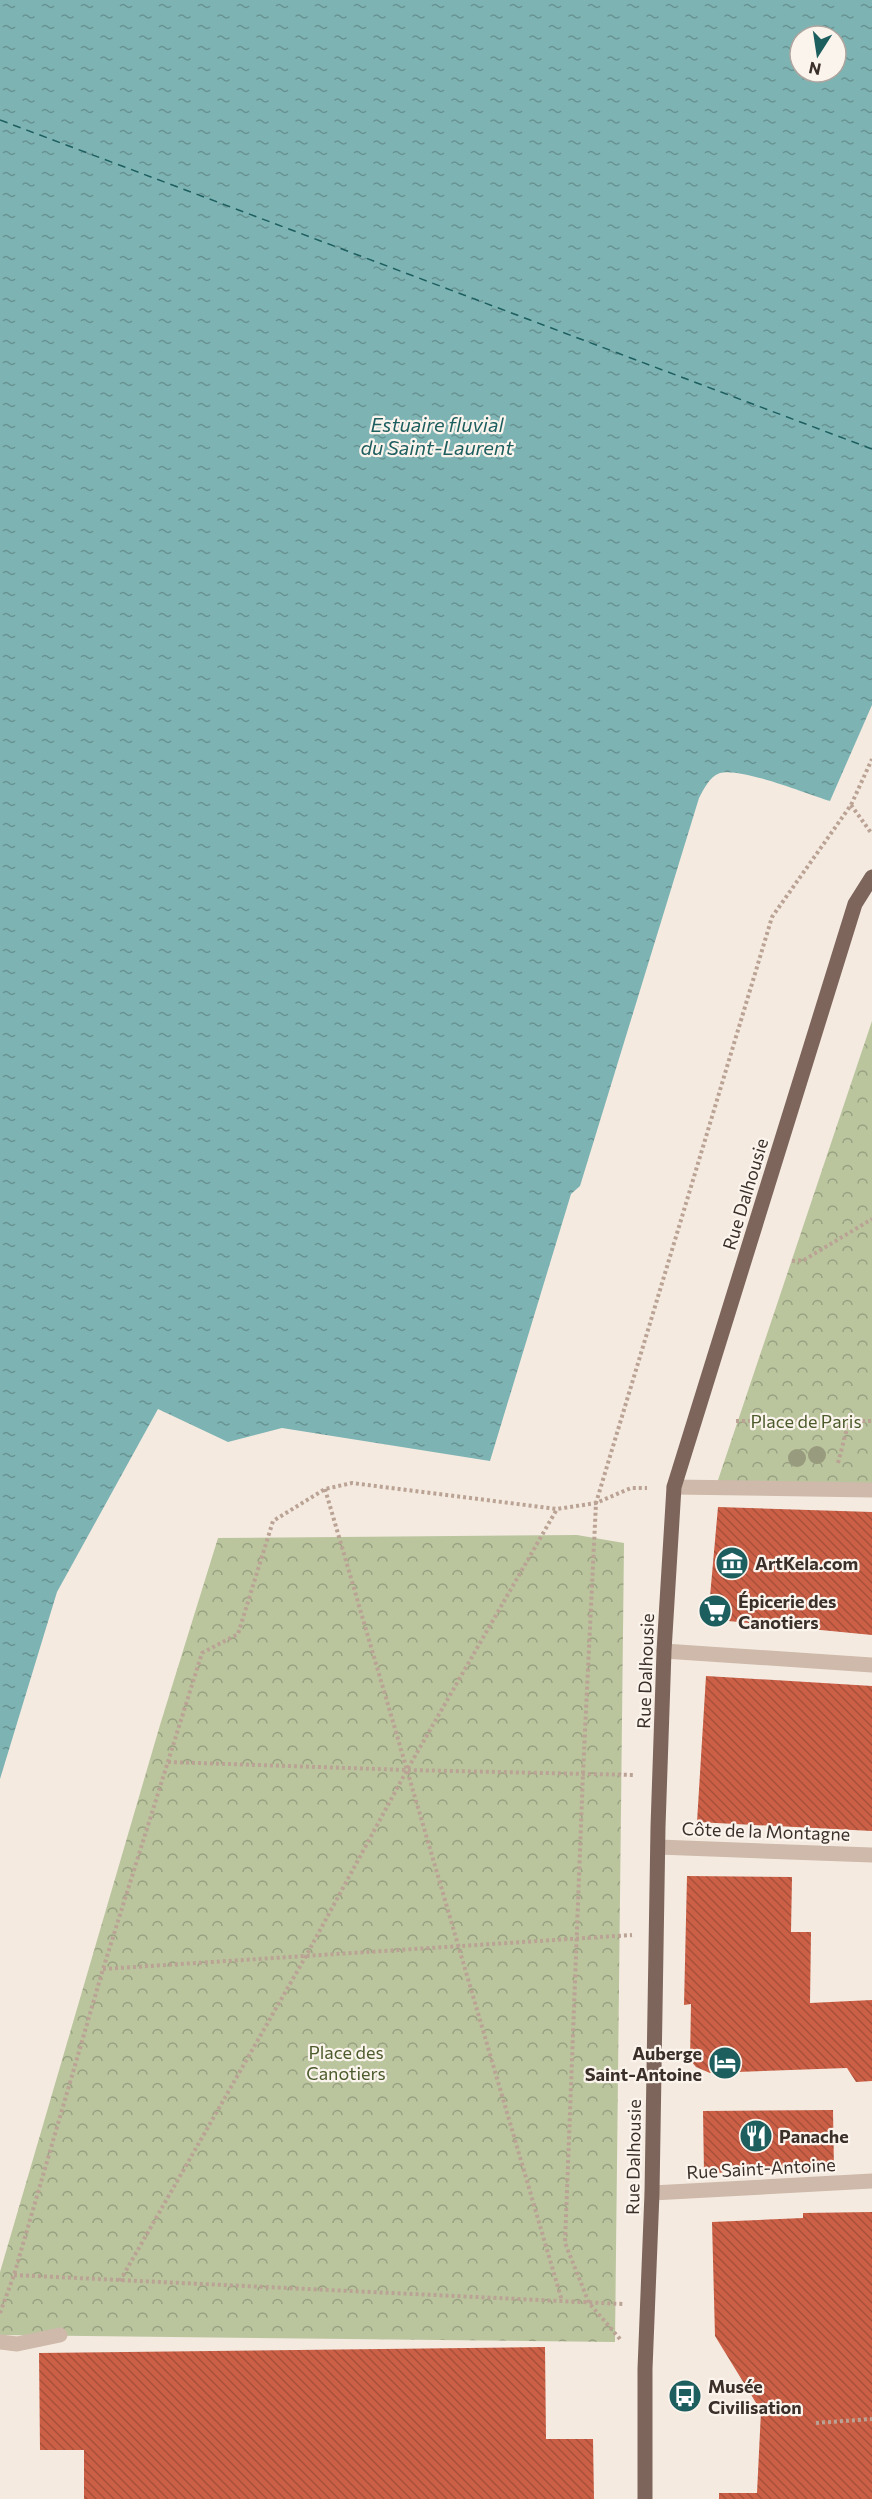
<svg xmlns="http://www.w3.org/2000/svg" width="872" height="2499" font-family="Commissioner,sans-serif">
	<defs>
		<pattern id="park-crowns" width="20" height="18" patternUnits="userSpaceOnUse" patternTransform="scale(1.5)"><rect width="20" height="18" fill="#bac59e"/><path d="M2 6a3 3 0 1 1 6 0M12 15a3 3 0 1 1 6 0" fill="none" stroke="#98a081"/></pattern>
		<pattern id="water-ripples" width="26" height="14" patternUnits="userSpaceOnUse" patternTransform="scale(1.5)"><rect width="26" height="14" fill="#7db3b3"/><path d="M2 4q2-2 4 0t4 0M15 11q2-2 4 0t4 0" fill="none" stroke="#689292"/></pattern>
		<pattern id="building-back-hatch" width="6" height="6" patternUnits="userSpaceOnUse" patternTransform="scale(1.5)"><rect width="6" height="6" fill="#cc6046"/><path d="M-1 5l2 2M0 0l6 6M5-1l2 2" fill="none" stroke="#a7503b"/></pattern>
	</defs>
	<rect width="100%" height="100%" fill="#f4eae0"/>
	<!-- park -->
	<path fill="url(#park-crowns)" d="M872 1021V1490L716 1486Z
		M577 1535 624 1543 615 2342 0 2335V2272L160 1725 218 1538Z"/>
	<!-- water -->
	<path fill="url(#water-ripples)" fill-rule="evenodd" d="M0 0H872V705L830 801C807 794 741 767 720 773 709 777 704 789 699 798L580 1186 571 1194 490 1461 282 1428 228 1442 158 1409 57 1592 0 1779ZM800 36H836V72H800Z"/>
	<g fill="none" stroke-linecap="round" stroke-linejoin="round">
		<!-- ferry -->
		<path stroke="#1d5e5f" stroke-width="1.5" stroke-dasharray="8 6" stroke-linecap="butt" d="M0 120 872 449"/>
	</g>
	<!-- building -->
	<path fill="url(#building-back-hatch)" d="M718 1507 872 1512V1635L708 1619Z
		M706 1676 872 1686V1831L697 1822Z
		M687 1876 792 1877 791 1932H811L810 2003 872 2000V2081L856 2082 847 2068 710 2073 696 2067 690 2060 691 2004 684 2005Z
		M833 2110 834 2171 704 2173 703 2111Z
		M872 2212V2499H719V2493H757L761 2411 715 2336 712 2222 803 2218V2213Z
		M545 2347 546 2439H593L594 2499H84V2450H40L39 2353Z"/>
	<g fill="none" stroke-linecap="round" stroke-linejoin="round">
		<!-- path -->
		<path stroke="#baa394" stroke-width="4" stroke-dasharray="3 3" stroke-linecap="butt" d="M851 805 872 834
			M792 1261 804 1260 872 1219
			M736 1421H872
			M838 1463 849 1421
			M325 1489 562 2301
			M168 1762 407 1770 635 1775
			M103 1969 632 1935
			M14 2275 623 2304
			M120 2281 306 1956 407 1770 557 1509
			M0 2313 14 2275 103 1969 202 1653 238 1634 273 1521 325 1489 352 1483 557 1509 596 1503 631 1488H647
			M620 2339 589 2303 565 2243 583 1773 596 1503 772 917 851 805 872 759
			M816 2423 872 2419"/>
		<!-- lane -->
		<path stroke="#ceb9aa" stroke-width="15" d="M674 1487 872 1490"/>
		<!-- street -->
		<path stroke="#ceb9aa" stroke-width="15" d="M664 1651 872 1665
			M658 1847 872 1855
			M652 2193 872 2181
			M0 2342 17 2344 60 2335"/>
		<!-- primary -->
		<path stroke="#7d655b" stroke-width="15" d="M645 2499V2369L652 2193 658 1827 664 1651 674 1487 855 904 872 877"/>
	</g>
	<!-- trees -->
	<g fill="#989b7d">
		<circle cx="817" cy="1455" r="9"/>
		<circle cx="797" cy="1458" r="9"/>
	</g>
	<!-- icons -->
	<defs>
		<g id="museum-disc" transform="scale(1.725)"><circle r="9.5" fill="#1d5e5f" stroke="#fbf4ed"/><path d="M0-6L6-3V-2H-6V-3ZM-5-1h2V3h-2ZM-1-1h2V3h-2ZM3-1h2V3H3ZM-6 4H6V6H-6Z" fill="#fff"/></g>
		<g id="supermarket-disc" transform="scale(1.725)"><circle r="9.5" fill="#1d5e5f" stroke="#fbf4ed"/><path d="M-6-5.5h2.5l.6 2H6L4.5 2H-2.5L-4.4-4H-6ZM-1.5 3.2a1.3 1.3 0 1 0 .1 0ZM3 3.2a1.3 1.3 0 1 0 .1 0Z" fill="#fff"/></g>
		<g id="hotel-disc" transform="scale(1.725)"><circle r="9.5" fill="#1d5e5f" stroke="#fbf4ed"/><path d="M-6-4.5h1.5V1H6V5H4.5V3h-9V5H-6ZM-4 0a1.8 1.8 0 1 1 3.6 0ZM.5 0V-2.5h3Q6-2.5 6 0Z" fill="#fff"/></g>
		<g id="restaurant-disc" transform="scale(1.725)"><circle r="9.5" fill="#1d5e5f" stroke="#fbf4ed"/><path d="M-5-6h1v4h1v-4h1v4h1v-4h1v5L-1.5 .5V6h-2V.5L-5-1ZM5-6V6H3V1.5H1.5Q1.5-4 5-6Z" fill="#fff"/></g>
		<g id="bus-disc" transform="scale(1.725)"><circle r="9.5" fill="#1d5e5f" stroke="#fbf4ed"/><path d="M-5-6H5V4H4V6H2V4H-2V6H-4V4H-5ZM-3.5-4V0h7V-4ZM-3.5 1.2v1.5H-2V1.2ZM2 1.2v1.5H3.5V1.2Z" fill="#fff"/></g>
	</defs>
	<g fill-rule="evenodd">
		<use href="#museum-disc" x="732" y="1563"/>
		<use href="#supermarket-disc" x="715" y="1611"/>
		<use href="#hotel-disc" x="725" y="2063"/>
		<use href="#restaurant-disc" x="756" y="2136"/>
		<use href="#bus-disc" x="685" y="2396"/>
	</g>
	<g text-anchor="middle" dominant-baseline="central" stroke-width="4.5" stroke-linejoin="round" paint-order="stroke">
		<!-- street labels -->
		<g font-size="18" fill="#3b2f2a" stroke="#fbf4ed">
			<text transform="translate(745 1194) rotate(-73)">Rue Dalhousie</text>
			<text transform="translate(645 1671) rotate(-88)">Rue Dalhousie</text>
			<text transform="translate(766 1831) rotate(2)">Côte de la Montagne</text>
			<text transform="translate(633 2157) rotate(-89)">Rue Dalhousie</text>
			<text transform="translate(761 2168) rotate(-3)">Rue Saint-Antoine</text>
		</g>
		<!-- park labels -->
		<g font-size="18" fill="#4c5b2c" stroke="#fbf4ed">
			<text x="806" y="1421">Place de Paris</text>
			<text x="346" y="2052">Place des<tspan x="346" dy="21">Canotiers</tspan></text>
		</g>
		<!-- poi labels -->
		<g font-size="18" font-weight="bold" fill="#3b2f2a" stroke="#fbf4ed" text-anchor="start">
			<text x="755" y="1563">ArtKela.com</text>
			<text x="738" y="1601">Épicerie des<tspan x="738" dy="21">Canotiers</tspan></text>
			<text x="702" y="2053" text-anchor="end">Auberge<tspan x="702" dy="21">Saint-Antoine</tspan></text>
			<text x="779" y="2136">Panache</text>
			<text x="708" y="2386">Musée<tspan x="708" dy="21">Civilisation</tspan></text>
		</g>
		<!-- water labels -->
		<g font-size="20" font-style="italic" fill="#1d5e5f" stroke="#fbf4ed">
			<text x="437" y="424">Estuaire fluvial<tspan x="437" dy="23">du Saint-Laurent</tspan></text>
		</g>
	</g>
	<!-- north arrow -->
	<g transform="translate(818 54) rotate(192)"><circle r="28" fill="#fbf4ed" stroke="#aea59f" stroke-width="1.5"/>
	<path d="M0-4.5L10 22L0 15L-10 22Z" fill="#1d5e5f"/>
	<text y="-9" font-size="16" font-weight="bold" text-anchor="middle" fill="#3b2f2a">N</text>
	</g>
</svg>
